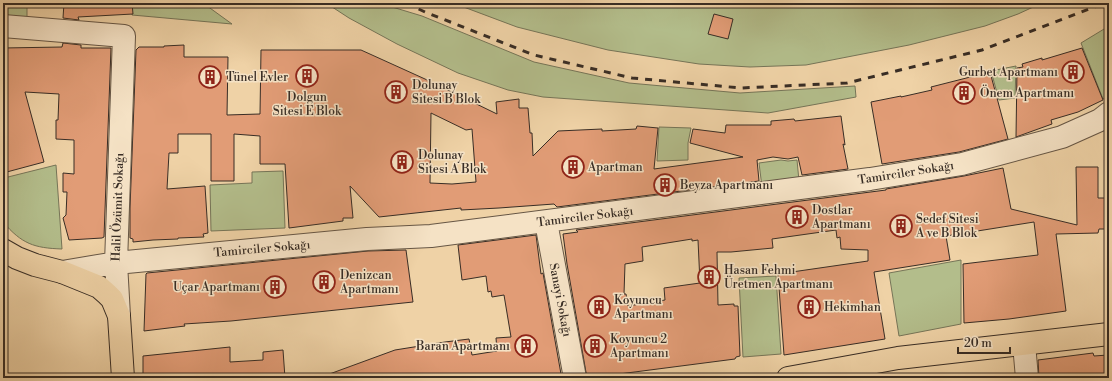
<svg xmlns="http://www.w3.org/2000/svg" width="1112" height="381" font-family="'Libre Bodoni',serif">
	<rect width="100%" height="100%" fill="#efd2a6"/>
	<filter id="stains"><feTurbulence type="fractalNoise" baseFrequency=".005" numOctaves="4"/><feColorMatrix values="0 0 0 0 .2 0 0 0 0 .09 0 0 0 0 .02 0 0 0 .5 -.17"/></filter>
	<radialGradient id="worn" r=".72"><stop offset=".6" stop-color="#630" stop-opacity="0"/><stop offset="1" stop-color="#630" stop-opacity=".3"/></radialGradient>
	<!-- green -->
	<path fill="#b3bd8b" stroke="#767558" d="M3 3H27V21L3 20Z
		M131 3H203L232 24 132 15Z
		M326 3H379L422 16 534 62 629 83 740 93 855 86 856 97 768 113 543 97 508 90 458 73 397 44 349 18Z
		M453 3H1042L1018 14 985 26 909 45 806 65 750 67 699 64 608 50 517 27Z
		M1109 26V95L1103 99 1081 43Z
		M1016 66 1015 98 999 100 991 71Z
		M659 127 691 128 688 143V160L657 161Z
		M781 160 788 161 797 160 799 181 762 187 759 163Z
		M56 165 62 249C34 248 22 244 3 222L4 178Z
		M283 171 285 228 211 231 210 185 252 183V172Z
		M961 260V324L899 336 889 273Z
		M776 276 781 354 743 357 739 278Z"/>
	<!-- building -->
	<path fill="#e19c76" stroke="#382d25" fill-rule="evenodd" d="M64 3H132L133 14 78 17 79 20 63 18Z
		M714 14 733 19 728 39 708 34Z
		M63 43 81 45V48H111L104 237 102 238 69 240 63 218 66 215 67 192H63V173L74 174V140L56 139V120H58L59 94 25 92 44 162 3 173V48L62 47Z
		M184 45V57H228L227 115 260 114 261 50H361L425 79 497 114 496 102 519 99V108H528L530 133H532L533 156 558 131 602 129V131L636 129 637 126 658 128 654 169 743 157 690 143 693 129 725 133 726 125H771V121L794 119 795 121 841 116 845 145 843 144 848 169 802 175 798 157 788 159 773 157 757 160 759 181 557 207 554 204 499 208 461 210V208L379 217 350 186 353 218H343V221L289 228 285 164H260V136L234 134V181H211V134H178V153H169L167 189 205 186 208 233 203 234 204 237 178 238V239L153 240 133 242V239L130 238V208L136 50 139 47H164V46ZM431 113 466 130 472 129 476 182 452 184 430 183Z
		M1082 48 1103 100 1078 112 1051 120 1052 124 1016 137 1017 68 1023 67 1022 64 1042 58V60Z
		M990 72 1008 139 959 152 882 164 871 102 901 96V97L932 90 931 87Z
		M1076 167H1098V198H1109V229H1099L1098 233 1056 234 1066 311 1009 319 964 323 963 264 1038 255 1034 222 946 236 950 260 874 272 885 339 784 355 778 274 868 261V250L841 249 840 237 837 238 836 230 772 239 773 248 731 252H717L718 305 734 304V306H738L740 356 736 357 735 359 619 374V376L602 378H587L567 264 563 234 578 232 576 230 886 190V189L964 176 1003 168 1011 209 1077 225ZM692 239V241L698 240 700 283 664 288 665 300 628 306 626 294H624L625 264 643 261 642 247Z
		M536 235 541 274 543 273 561 374 558 378H324V376L395 350 445 342 469 339 472 355 497 351 496 338 511 337 504 295 492 297 491 291 488 292 486 276 462 280 458 245Z
		M406 250 413 302 231 321 184 324 185 326 144 331 146 274 147 273 368 251Z
		M230 347V362L263 360V352L283 350 285 378H143V356Z
		M1093 353 1094 356 1108 355 1109 378H1039L1038 360Z"/>
	<g fill="none" stroke-linecap="round" stroke-linejoin="round">
		<!-- minor casing -->
		<g stroke="#665645" stroke-width="24">
			<path id="minor" d="M3 26 124 36 116 263 119 316
				M546 222 575 378
				M62 272 116 263 367 239 431 236 870 179 962 164 1062 137 1100 120 1109 113
				M1024 344 1027 378"/>
		</g>
		<!-- major casing -->
		<g stroke="#382d25" stroke-width="24">
			<path id="major" d="M3 250 17 258 35 265 62 272 99 287 107 294 112 299 119 316 123 378
				M788 378 898 358 1109 334"/>
		</g>
		<!-- minor -->
		<use href="#minor" stroke="#f5e2c5" stroke-width="22"/>
		<!-- major -->
		<use href="#major" stroke="#efd2a6" stroke-width="22"/>
		<!-- rail -->
		<path stroke="#382d25" stroke-width="3" stroke-dasharray="7 7" stroke-linecap="butt" d="M406 3 425 12 534 55 632 78 741 88 847 83 982 50 1105 3"/>
	</g>
	<!-- icons -->
	<defs>
		<g id="building-ring" transform="scale(1.15)"><circle r="9.5" fill="#f5e2c5" stroke="#8f2418" stroke-width="1.5"/><path d="M-4-6H4V6H1V3H-1V6H-4ZM-2.5-4.3h1.7v1.8h-1.7ZM.8-4.3h1.7v1.8H.8ZM-2.5-1h1.7V.8h-1.7ZM.8-1h1.7V.8H.8Z" fill="#8f2418"/></g>
	</defs>
	<g fill-rule="evenodd">
		<use href="#building-ring" x="1073" y="72"/>
		<use href="#building-ring" x="307" y="76"/>
		<use href="#building-ring" x="210" y="77"/>
		<use href="#building-ring" x="396" y="92"/>
		<use href="#building-ring" x="964" y="93"/>
		<use href="#building-ring" x="402" y="162"/>
		<use href="#building-ring" x="573" y="167"/>
		<use href="#building-ring" x="665" y="185"/>
		<use href="#building-ring" x="797" y="217"/>
		<use href="#building-ring" x="901" y="226"/>
		<use href="#building-ring" x="709" y="277"/>
		<use href="#building-ring" x="324" y="282"/>
		<use href="#building-ring" x="275" y="287"/>
		<use href="#building-ring" x="599" y="307"/>
		<use href="#building-ring" x="809" y="307"/>
		<use href="#building-ring" x="526" y="346"/>
		<use href="#building-ring" x="595" y="346"/>
	</g>
	<g text-anchor="middle" dominant-baseline="central" stroke-width="3" stroke-linejoin="round" paint-order="stroke">
		<!-- poi labels -->
		<g font-size="12" fill="#382d25" stroke="#f5e2c5" text-anchor="start">
			<text x="1058" y="72" text-anchor="end">Gurbet Apartmanı</text>
			<text x="226" y="77">Tünel Evler</text>
			<text x="412" y="85">Dolunay<tspan x="412" dy="14">Sitesi B Blok</tspan></text>
			<text x="980" y="93">Önem Apartmanı</text>
			<text x="307" y="97" text-anchor="middle">Dolgun<tspan x="307" dy="14">Sitesi E Blok</tspan></text>
			<text x="418" y="155">Dolunay<tspan x="418" dy="14">Sitesi A Blok</tspan></text>
			<text x="588" y="167">Apartman</text>
			<text x="680" y="185">Beyza Apartmanı</text>
			<text x="812" y="210">Dostlar<tspan x="812" dy="14">Apartmanı</tspan></text>
			<text x="916" y="219">Sedef Sitesi<tspan x="916" dy="14">A ve B Blok</tspan></text>
			<text x="724" y="270">Hasan Fehmi<tspan x="724" dy="14">Üretmen Apartmanı</tspan></text>
			<text x="340" y="275">Denizcan<tspan x="340" dy="14">Apartmanı</tspan></text>
			<text x="260" y="287" text-anchor="end">Uçar Apartmanı</text>
			<text x="614" y="300">Koyuncu<tspan x="614" dy="14">Apartmanı</tspan></text>
			<text x="824" y="307">Hekimhan</text>
			<text x="610" y="339">Koyuncu 2<tspan x="610" dy="14">Apartmanı</tspan></text>
			<text x="510" y="346" text-anchor="end">Baran Apartmanı</text>
		</g>
		<!-- street labels -->
		<g font-size="12" fill="#382d25" stroke="#f5e2c5">
			<text transform="translate(906 173) rotate(-9)">Tamirciler Sokağı</text>
			<text transform="translate(118 207) rotate(-88)">Halil Özümit Sokağı</text>
			<text transform="translate(585 217) rotate(-7)">Tamirciler Sokağı</text>
			<text transform="translate(262 249) rotate(-5)">Tamirciler Sokağı</text>
			<text transform="translate(560 300) rotate(79)">Sanayi Sokağı</text>
		</g>
	</g>
	<!-- margin -->
	<rect width="1112" height="381" fill="none" stroke="#efd2a6" stroke-width="16"/>
	<rect x="4" y="4" width="1104" height="373" fill="none" stroke="#382d25" stroke-width="2"/>
	<rect x="8" y="8" width="1096" height="365" fill="none" stroke="#382d25"/>
	<!-- scale -->
	<path d="M958 347v6h52v-6" fill="none" stroke="#382d25" stroke-width="2"/>
	<text x="964" y="347" font-size="12" fill="#382d25" stroke="#f5e2c5" stroke-width="3" paint-order="stroke">20 m</text>
	<rect width="100%" height="100%" filter="url(#stains)"/>
	<rect width="100%" height="100%" fill="url(#worn)"/>
</svg>
